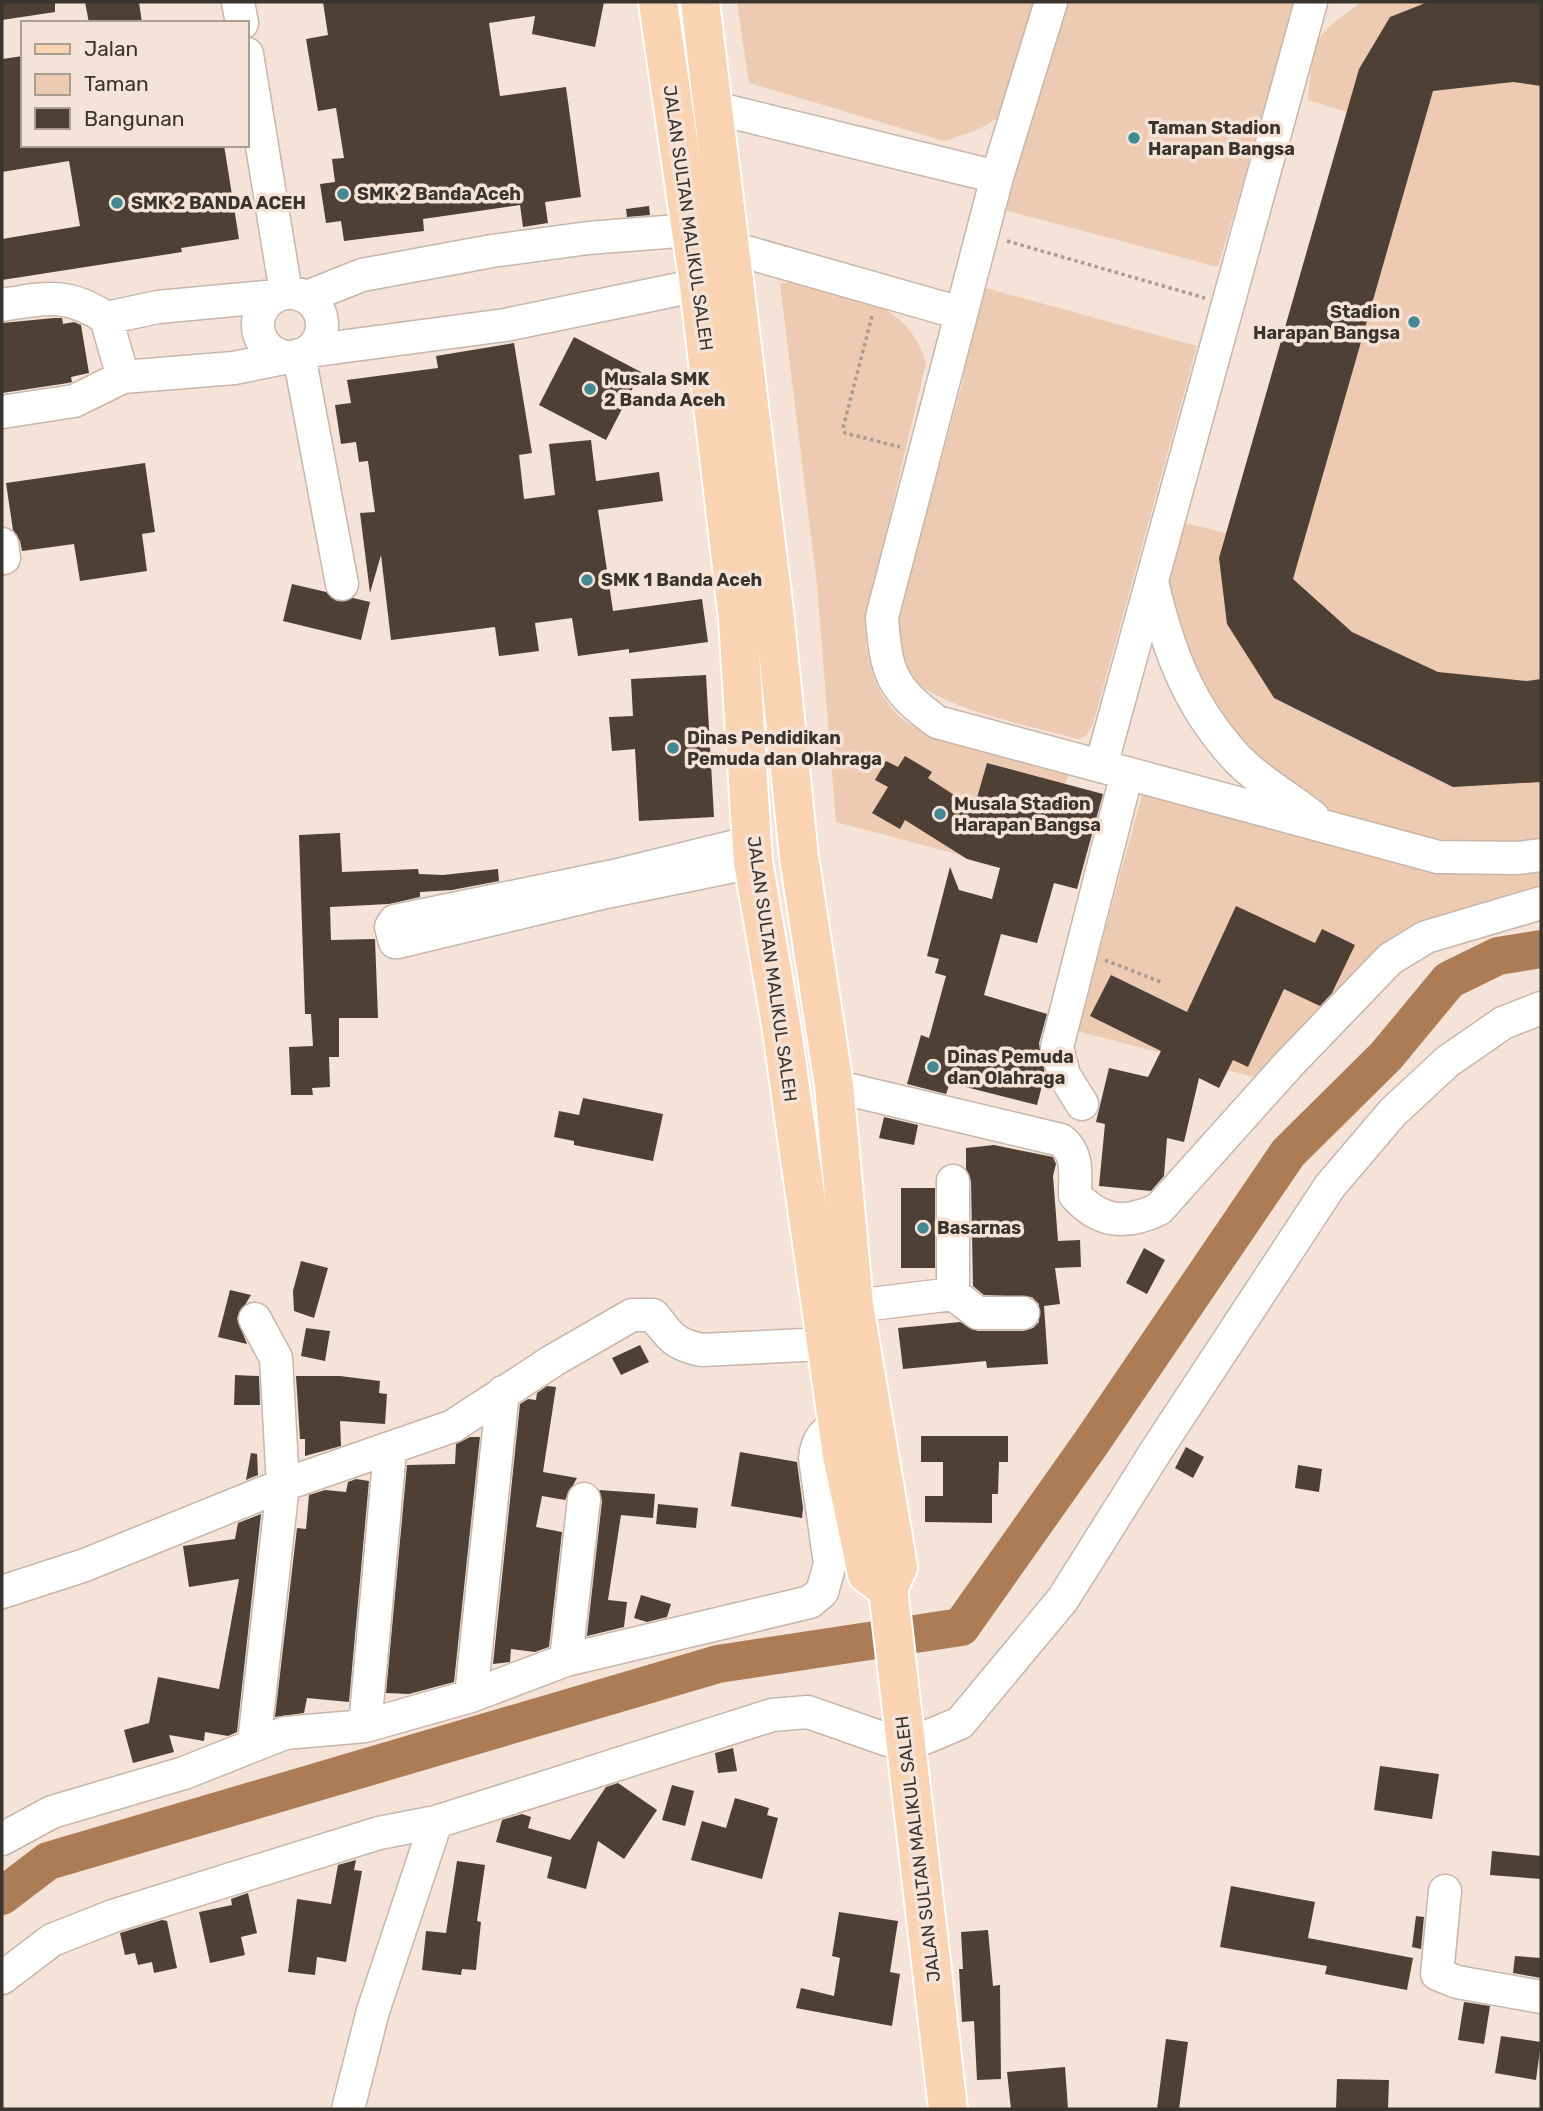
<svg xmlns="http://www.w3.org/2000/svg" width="1543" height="2111" font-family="Rubik,sans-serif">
	<rect width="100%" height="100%" fill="#f4e3d6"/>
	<!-- green -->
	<path fill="#eccbb2" d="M737 2H1036C1029 26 1013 101 999 116 985 130 961 135 944 141L749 83Z
		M1067 2H1297L1218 267 1005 210Z
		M1362 2H1541V843C1481 852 1426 838 1369 821 1357 817 1341 815 1329 809 1254 771 1162 663 1169 574 1171 557 1179 539 1184 523L1226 533 1347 112 1308 100C1315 38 1309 39 1362 2Z
		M794 281C849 297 908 299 926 363L866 618C864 655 873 691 900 717 924 739 1033 762 1069 772L1036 875 836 822 817 584 780 284Z
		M982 287 1197 346 1093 724 1086 736 1078 739C1036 727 927 707 906 670 900 659 898 641 895 629L963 380 966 344Z
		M1143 792 1450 871 1498 875 1541 873V889L1421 922 1266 1080 1077 1031Z"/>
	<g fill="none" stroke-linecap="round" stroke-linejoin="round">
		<!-- river -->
		<path stroke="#ab7c56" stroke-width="38" d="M2 1896 48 1861 718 1664 961 1627 1091 1443 1288 1153 1386 1056 1449 980 1498 956 1541 949"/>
	</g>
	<!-- building -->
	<path fill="#4e4035" d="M2 2H55V12L2 20Z
		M85 2H139L142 23H89Z
		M323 2H604L595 47 532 34 535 16 489 23 500 96 566 87 581 197 545 202 548 223 523 227 520 205 423 219 424 231 344 241 341 221 326 223 320 184 335 182 332 159 344 158 336 108 318 111 306 39 328 35Z
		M1428 2H1541V86L1513 82 1433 91 1293 579 1352 632 1438 672 1527 681 1541 679V782L1453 787 1274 698 1227 624 1219 558 1359 69 1390 17Z
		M23 56V145H224L239 239 181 248 182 252 2 280V239L80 226 69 161 2 172V59Z
		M649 206 650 215 627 217 626 209Z
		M54 318H62L63 324 74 322 81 325 89 373 71 377 72 382 68 383 2 393V323Z
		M574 337 641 372 606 440 539 405Z
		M514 343 532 453 519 455 524 499 555 495 549 444 591 440 596 481 659 472 663 501 598 510 613 611 702 599 708 642 629 653V649L578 656 572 618 535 623 539 651 499 656 495 627 391 640 381 555 370 593 360 513 375 512 368 461 359 462 356 442 341 444 335 405 351 403 347 380 438 368 436 356Z
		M145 463 155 532 142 534 147 571 80 581 74 544 22 551 20 541 13 530 6 483Z
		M292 584 326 592 337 601 353 598 370 602 361 640 283 621Z
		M706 675 714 817 639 821 635 749 612 751 609 717 633 716 631 679Z
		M905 756 932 772 928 778 974 808 987 763 1103 794 1077 889 1054 883 1037 943 1001 934 984 995 1047 1014 1039 1043 1045 1074 1037 1105 950 1083 946 1094 907 1084 921 1035 929 1038 946 976 935 973 939 959 927 956 950 867 959 890 992 899 1000 868 967 859 905 820 900 829 872 813 888 787 875 780 886 761 898 767Z
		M340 833 342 872 418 869 419 874 443 875 498 869 499 881 452 890 420 892V897L389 904 330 907 331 940 375 939 378 1018H339V1057H329L330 1087 312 1088 313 1095H291L289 1047 313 1046 311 1014H305L299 835Z
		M1236 906 1315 943 1322 929 1355 945 1332 993 1320 1006 1284 989 1248 1067 1233 1060 1219 1088 1199 1078 1184 1142 1167 1138 1164 1176 1151 1191 1099 1186 1105 1124 1096 1122 1109 1068 1148 1077 1161 1051 1090 1016 1111 975 1187 1012Z
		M583 1098 663 1114 653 1161 574 1145V1141L554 1137 559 1111 579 1115Z
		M884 1117 918 1125 914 1145 879 1138Z
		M994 1145 1053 1157 1056 1164 1053 1176 1058 1241 1080 1240 1081 1267 1055 1268 1060 1304 1044 1306 1048 1364 987 1368 986 1361 903 1369 898 1328 960 1322 978 1331H1023L1033 1328 1039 1322V1304L1032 1297 984 1295 973 1286 971 1181 966 1169V1148Z
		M901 1188H935V1268H901Z
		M1144 1248 1165 1260 1147 1294 1126 1283Z
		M301 1261 328 1268 314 1318 294 1311 293 1291Z
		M230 1290 251 1295 237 1318 247 1344 218 1337Z
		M306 1328 330 1331 325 1361 301 1356Z
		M640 1345 649 1362 621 1375 612 1358Z
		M235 1375 259 1376 260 1405H234Z
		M296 1376H340L380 1381 379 1393 387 1394 385 1424 340 1421 341 1446 305 1456V1439H300Z
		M547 1386 556 1387 543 1472 577 1478 565 1500 542 1496 536 1527 562 1532 549 1647 535 1652 511 1649 510 1662 493 1664 520 1404 528 1399 536 1400 537 1393Z
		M921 1436H1008V1462H999L998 1494H992V1523L925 1522V1496H943V1462H921Z
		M470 1437H480L454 1682 409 1694 386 1693 407 1465 455 1464 456 1444Z
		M1186 1447 1204 1457 1193 1478 1175 1468Z
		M740 1452 797 1462 803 1508 802 1518 731 1506Z
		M251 1453 257 1454 258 1475 246 1480Z
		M1298 1465 1322 1469 1319 1492 1295 1488Z
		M356 1479 369 1481 349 1702 307 1698 304 1713 275 1717 297 1528 306 1529 309 1495 325 1490 346 1492 348 1482Z
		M599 1490 655 1494 653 1518 621 1515 608 1600 627 1602 624 1627 587 1636 602 1501Z
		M658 1504 698 1508 696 1528 656 1524Z
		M261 1514 237 1732 228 1736 205 1732 204 1741 169 1735 174 1752 133 1763 124 1730 149 1723 158 1677 219 1689 239 1579 189 1587 183 1546 235 1539 238 1523Z
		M641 1595 671 1604 667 1617 647 1622 634 1618Z
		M733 1748 737 1771 718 1773 715 1753Z
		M1380 1766 1439 1774 1432 1819 1374 1810Z
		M618 1783 657 1810 624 1859 598 1841 586 1889 547 1878 552 1857 496 1842 502 1820 522 1814 531 1817 528 1828 570 1840 606 1787Z
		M672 1785 694 1791 685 1826 662 1820Z
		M735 1798 769 1808 767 1815 778 1818 762 1879 691 1860 702 1821 726 1828Z
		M1492 1851 1541 1856V1879L1490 1875Z
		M356 1860 354 1870 362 1871 346 1962 317 1957 315 1975 288 1972 297 1899 331 1904 338 1865Z
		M457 1861 485 1865 477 1921 481 1922 476 1970 462 1969 461 1975 422 1970 426 1931 446 1933Z
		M1231 1886 1315 1902 1308 1938 1413 1958 1407 1990 1325 1974 1327 1966 1220 1947Z
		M248 1893 257 1933 241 1937 245 1955 210 1963 199 1912 232 1905 231 1899Z
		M839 1912 898 1921 890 1972 900 1974 892 2026 796 2008 801 1988 834 1996 840 1958 832 1956Z
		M1416 1916 1424 1917 1421 1949 1412 1947Z
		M162 1920 167 1921 177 1968 154 1973 152 1962 138 1965 135 1953 125 1955 120 1933Z
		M988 1930 993 1986 1000 1985 1001 2079 977 2080 974 2021 962 2022 959 1969H963L961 1932Z
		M1515 1956 1541 1958V1978L1513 1973Z
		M1464 2002 1490 2006 1484 2044 1458 2040Z
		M1501 2036 1541 2042 1536 2080 1495 2073Z
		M1166 2039 1188 2042 1179 2109H1157Z
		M1065 2067 1068 2109H1011L1007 2072Z
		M1337 2079 1389 2080 1388 2109H1336Z"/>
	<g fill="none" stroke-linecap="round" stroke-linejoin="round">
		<!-- minor casing -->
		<g stroke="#c7b6aa" stroke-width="35">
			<path id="minor" d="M238 2 242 23
				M1051 2 997 177 882 617C886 673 891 688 937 722L1438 857 1518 858 1541 855
				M247 54 286 293
				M715 108 997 177
				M732 248 960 313
				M258 325a32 32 0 1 1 64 0a32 32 0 1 1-64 0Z
				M276 296 158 307 106 318 123 377 234 368 289 357
				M307 297 362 275 492 251 588 238 691 230
				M2 305C44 298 68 292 106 318
				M309 351 505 325 699 285
				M299 355 342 584
				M2 412 74 401 123 377
				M2 544 4 558
				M1153 586C1168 649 1188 704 1233 754 1254 778 1288 797 1313 817
				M1101 766 1311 2
				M752 842 614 876 395 921 391 927 395 942H398L606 892 753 862
				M834 1086 1061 1140C1079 1154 1075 1174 1075 1195 1100 1223 1126 1225 1159 1209L1288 1065 1390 959 1426 937 1541 903
				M1082 1104 1064 1075 1057 1047 1127 773
				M953 1294V1181
				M854 1306 953 1294 978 1313H1023
				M2 1592 85 1565 283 1485 453 1426 554 1360 632 1315H653C671 1336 671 1343 701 1350L825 1344
				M566 1660 584 1499
				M471 1696 503 1392
				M365 1726 390 1451
				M254 1743 283 1485 276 1358 255 1319
				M2 1839 52 1812 184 1773 285 1733 365 1726 471 1696 566 1660 810 1602 822 1592 830 1564 815 1458C817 1440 823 1434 837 1423
				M1445 1891 1437 1974 1457 1982 1541 1997
				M2 1978 52 1940 113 1916 379 1833 436 1822 772 1715 808 1712 905 1746 960 1723 1063 1599 1156 1451 1330 1186 1393 1112 1448 1061 1503 1023 1541 1008
				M348 2109 373 2011 436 1822"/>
		</g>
		<!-- major casing -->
		<g stroke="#fff" stroke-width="42">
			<path id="major" d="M658 2 699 285 738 619 753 862 781 1024 842 1455 867 1574 888 1589
				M700 2 774 611 799 857 834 1086 854 1306 898 1567 888 1589 948 2109"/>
		</g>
		<!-- path -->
		<path stroke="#a99c93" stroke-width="3.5" stroke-dasharray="3.5 3.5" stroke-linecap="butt" d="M1007 241 1205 298
			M872 316 843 428 845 433 900 447
			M1105 960 1161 982"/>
		<!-- minor -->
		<use href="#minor" stroke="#fff" stroke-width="32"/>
		<!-- major -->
		<use href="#major" stroke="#fad3b3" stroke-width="38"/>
	</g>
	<!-- markers -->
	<g fill="#438994" stroke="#f4e3d6" stroke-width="2.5">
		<circle cx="1134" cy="138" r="7"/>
		<circle cx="343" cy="194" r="7"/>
		<circle cx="117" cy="203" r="7"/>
		<circle cx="1414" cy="322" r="7"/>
		<circle cx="590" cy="389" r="7"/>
		<circle cx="587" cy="580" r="7"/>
		<circle cx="673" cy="748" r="7"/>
		<circle cx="940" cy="814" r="7"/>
		<circle cx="933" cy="1067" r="7"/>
		<circle cx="923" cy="1228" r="7"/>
	</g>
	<g text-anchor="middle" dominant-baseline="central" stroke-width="7" stroke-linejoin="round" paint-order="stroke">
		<!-- poi labels -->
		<g font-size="18" font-weight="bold" fill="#3a342f" stroke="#f4e3d6" text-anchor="start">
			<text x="1148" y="128">Taman Stadion<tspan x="1148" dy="21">Harapan Bangsa</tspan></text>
			<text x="357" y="194">SMK 2 Banda Aceh</text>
			<text x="131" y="203">SMK 2 BANDA ACEH</text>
			<text x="1400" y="312" text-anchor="end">Stadion<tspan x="1400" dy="21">Harapan Bangsa</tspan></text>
			<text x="604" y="379">Musala SMK<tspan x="604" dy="21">2 Banda Aceh</tspan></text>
			<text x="601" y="580">SMK 1 Banda Aceh</text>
			<text x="687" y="738">Dinas Pendidikan<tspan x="687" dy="21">Pemuda dan Olahraga</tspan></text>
			<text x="954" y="804">Musala Stadion<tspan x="954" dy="21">Harapan Bangsa</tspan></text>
			<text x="947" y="1057">Dinas Pemuda<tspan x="947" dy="21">dan Olahraga</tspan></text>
			<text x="937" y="1228">Basarnas</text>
		</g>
		<!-- street labels -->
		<g font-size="18" fill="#3a342f" stroke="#f4e3d6">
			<text transform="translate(688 218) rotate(82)">JALAN SULTAN MALIKUL SALEH</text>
			<text transform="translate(772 969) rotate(82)">JALAN SULTAN MALIKUL SALEH</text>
			<text transform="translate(918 1849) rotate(-97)">JALAN SULTAN MALIKUL SALEH</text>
		</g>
	</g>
	<!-- border -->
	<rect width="1543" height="2111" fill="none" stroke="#3a342f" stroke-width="7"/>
	<!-- legend -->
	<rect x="21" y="21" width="228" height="126" fill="#f4e3d6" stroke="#aa9d93" stroke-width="2"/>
	<rect x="35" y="44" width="35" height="10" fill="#fad3b3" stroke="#aa9d93" stroke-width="2"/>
	<text x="84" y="56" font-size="21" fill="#3a342f">Jalan</text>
	<rect x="35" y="74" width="35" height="21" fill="#eccbb2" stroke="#aa9d93" stroke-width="2"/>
	<text x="84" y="91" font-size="21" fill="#3a342f">Taman</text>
	<rect x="35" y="108" width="35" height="21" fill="#4e4035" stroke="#aa9d93" stroke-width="2"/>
	<text x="84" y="126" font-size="21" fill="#3a342f">Bangunan</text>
</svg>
